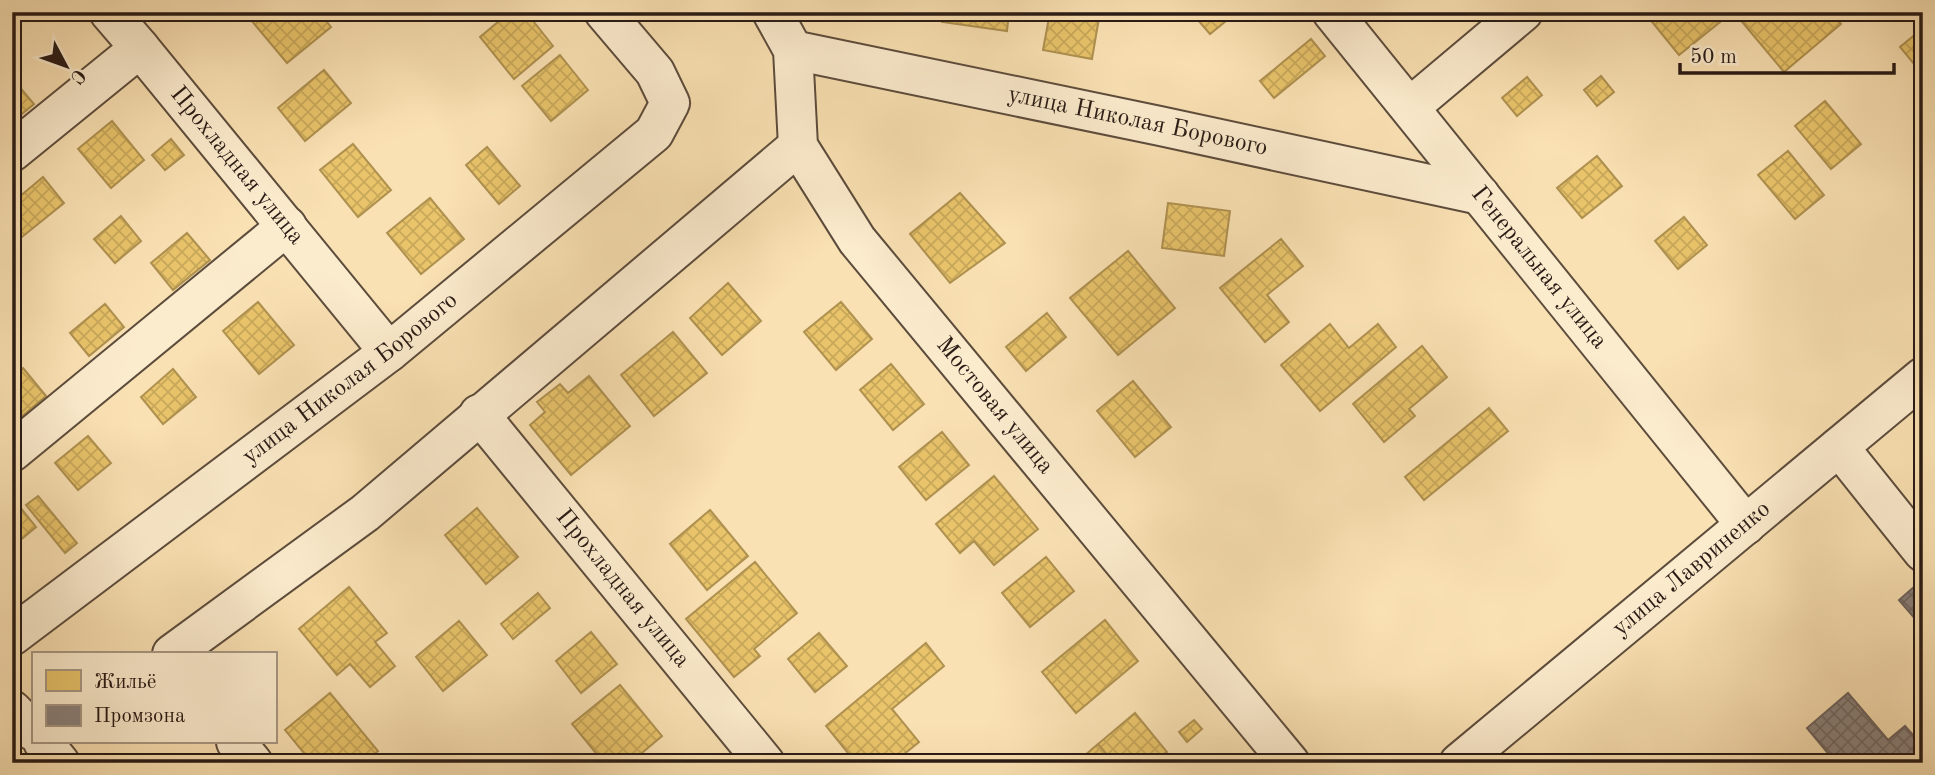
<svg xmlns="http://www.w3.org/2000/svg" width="1935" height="775" font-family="'Old Standard TT',serif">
	<defs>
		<pattern id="homes-cross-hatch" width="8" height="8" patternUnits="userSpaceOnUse" patternTransform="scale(1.75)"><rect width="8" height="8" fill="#e9c46a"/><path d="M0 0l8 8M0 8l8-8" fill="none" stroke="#c8a85b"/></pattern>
		<pattern id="industry-cross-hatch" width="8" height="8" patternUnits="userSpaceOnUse" patternTransform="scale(1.75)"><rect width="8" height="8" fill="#8a817c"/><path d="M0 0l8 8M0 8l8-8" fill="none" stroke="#716964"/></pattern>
	</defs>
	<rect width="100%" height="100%" fill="#fae1b3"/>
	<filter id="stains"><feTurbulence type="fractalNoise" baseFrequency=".00286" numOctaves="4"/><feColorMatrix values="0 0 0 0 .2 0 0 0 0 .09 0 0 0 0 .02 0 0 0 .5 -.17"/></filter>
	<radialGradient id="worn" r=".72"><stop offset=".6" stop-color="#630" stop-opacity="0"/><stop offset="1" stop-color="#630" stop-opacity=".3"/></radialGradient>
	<!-- homes -->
	<path fill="url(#homes-cross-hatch)" stroke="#af9150" stroke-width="2" d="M260 12H319L331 27 287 63 251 20Z
		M510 12H526L553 46 514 79 480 37Z
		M943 12H1009L1007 31 942 22Z
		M1050 12H1100L1092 59 1043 50Z
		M1191 12H1237L1210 34Z
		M1644 12H1712L1720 22 1679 55Z
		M1743 12H1831L1841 24 1784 72 1738 17Z
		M1923 28V75L1900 47Z
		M1311 39 1325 56 1274 98 1260 81Z
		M560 55 588 90 551 121 522 86Z
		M324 70 351 103 305 141 278 108Z
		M1601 76 1614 92 1597 106 1584 90Z
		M1527 77 1542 95 1517 116 1502 98Z
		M12 78 34 104 12 122Z
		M1825 101 1861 144 1831 169 1795 126Z
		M112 121 144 160 111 188 78 149Z
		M171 139 184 155 165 170 152 155Z
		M353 144 391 190 358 217 320 170Z
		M487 147 520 186 499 204 466 165Z
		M1788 151 1824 195 1795 219 1758 175Z
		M1597 156 1622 186 1582 218 1557 188Z
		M43 177 64 203 12 245V203Z
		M960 193 1005 243 950 283 910 234Z
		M430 198 464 239 421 274 387 233Z
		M1168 203 1230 211 1224 256 1162 248Z
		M121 216 141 241 115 263 94 239Z
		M1684 217 1707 245 1678 269 1655 241Z
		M187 233 210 260 173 290 151 263Z
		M1281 239 1303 266 1267 295 1289 322 1265 342 1220 288Z
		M1128 251 1175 308 1118 355 1070 298Z
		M728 283 761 321 722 355 690 318Z
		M258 302 294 345 259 374 223 331Z
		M841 302 872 339 836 370 804 332Z
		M105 304 124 327 89 356 70 333Z
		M1047 313 1066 337 1026 371 1006 347Z
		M1330 324 1349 348 1378 324 1396 347 1320 411 1281 365Z
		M673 332 707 373 654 416 621 375Z
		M1422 346 1447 377 1409 409 1415 416 1384 442 1353 404Z
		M891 364 924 404 893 430 860 390Z
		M23 368 46 396 19 419 12 411V376Z
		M173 369 196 397 163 424 141 397Z
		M589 376 630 426 571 475 530 425 545 412 537 402 560 384 568 393Z
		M1133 381 1171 427 1135 457 1097 411Z
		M1489 408 1508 431 1424 500 1405 477Z
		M942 432 969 465 926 500 899 467Z
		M88 436 111 463 78 490 55 463Z
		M994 476 1038 529 994 565 974 541 960 553 936 524Z
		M38 496 77 543 65 553 26 505Z
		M16 502 36 527 12 547V505Z
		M477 508 518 557 486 584 445 535Z
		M710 510 748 556 707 590 670 544Z
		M1046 557 1074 591 1030 627 1002 593Z
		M755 562 797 613 754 649 760 656 734 677 686 619Z
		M349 587 387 633 375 642 395 666 370 687 350 664 337 675 299 629Z
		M538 593 550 608 513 639 501 624Z
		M1105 620 1138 661 1076 713 1042 672Z
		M459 621 487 655 443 691 416 657Z
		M591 632 617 664 581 693 556 661Z
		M819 633 847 666 815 692 788 659Z
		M926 643 944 666 892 709 919 742 893 763H856L826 726Z
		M620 685 662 736 630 763H604L572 724Z
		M330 693 378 751 363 763H312L285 730Z
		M1135 713 1167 752 1153 763H1114L1098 744Z
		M1194 720 1202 729 1187 742 1179 732Z
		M1098 744 1114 763H1076Z"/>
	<!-- industry -->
	<path fill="url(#industry-cross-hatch)" stroke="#6d625d" stroke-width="2" d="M1923 579V628L1899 600Z
		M1848 693 1888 740 1905 726 1919 742 1923 739V763H1836L1807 728Z"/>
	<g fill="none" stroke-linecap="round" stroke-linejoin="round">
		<!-- minor casing -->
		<g stroke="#5c4c3c" stroke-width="42">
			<g id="minor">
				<path id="s1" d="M109 12 140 48 389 352"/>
				<path id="s2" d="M772 12 793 50 798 146 857 240 1290 763"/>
				<path id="s3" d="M1332 12 1746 525"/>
				<path id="s4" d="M793 50 1160 126 1480 195"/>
				<path d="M1410 107 1523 12"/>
				<path d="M12 152 140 48"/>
				<path id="s5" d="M479 414 765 763"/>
				<path d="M1839 447 1923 552"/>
				<path d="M12 452 287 226"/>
				<path id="s6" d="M12 636 389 352 654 133 670 103 655 72 604 12"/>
				<path d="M172 654 365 513 798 146"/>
				<path d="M12 710 33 731"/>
				<path d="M43 742 60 763"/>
				<path d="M236 742 253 763"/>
				<path id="s7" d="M1459 763 1923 377"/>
			</g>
		</g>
		<!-- minor -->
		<use href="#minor" stroke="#fcecce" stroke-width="38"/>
	</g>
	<g text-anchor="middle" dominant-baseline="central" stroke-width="7" stroke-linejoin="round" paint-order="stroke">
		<!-- street labels -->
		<g font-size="24" fill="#281a15" stroke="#fcecce">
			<text stroke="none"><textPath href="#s4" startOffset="352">улица Николая Борового</textPath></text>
			<text stroke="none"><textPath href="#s1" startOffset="200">Прохладная улица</textPath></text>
			<text stroke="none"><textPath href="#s3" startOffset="329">Генеральная улица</textPath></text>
			<text stroke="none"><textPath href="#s6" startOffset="425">улица Николая Борового</textPath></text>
			<text stroke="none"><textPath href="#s2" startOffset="466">Мостовая улица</textPath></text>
			<text stroke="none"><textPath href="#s7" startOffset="303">улица Лавриненко</textPath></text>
			<text stroke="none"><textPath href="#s5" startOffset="226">Прохладная улица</textPath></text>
		</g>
	</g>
	<!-- margin -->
	<rect width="1935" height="775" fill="none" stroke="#fae1b3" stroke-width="42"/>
	<rect x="14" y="14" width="1907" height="747" fill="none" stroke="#281a15" stroke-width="3.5"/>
	<rect x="21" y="21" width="1893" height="733" fill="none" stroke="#281a15" stroke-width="2"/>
	<!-- legend -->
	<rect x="32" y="652" width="245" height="91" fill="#fcecce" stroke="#a79884" stroke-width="2"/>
	<rect x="46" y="670" width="35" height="21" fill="#e9c46a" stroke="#a79884" stroke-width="2"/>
	<text x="94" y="688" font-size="21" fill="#281a15">Жильё</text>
	<rect x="46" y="705" width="35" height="21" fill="#8a817c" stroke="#a79884" stroke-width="2"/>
	<text x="94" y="722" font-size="21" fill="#281a15">Промзона</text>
	<!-- north arrow -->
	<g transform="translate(66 66) rotate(131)" stroke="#fcecce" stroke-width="5" paint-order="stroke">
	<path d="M0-5L12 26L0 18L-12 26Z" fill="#281a15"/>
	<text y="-10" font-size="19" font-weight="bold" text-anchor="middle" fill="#281a15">С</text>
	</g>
	<!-- scale -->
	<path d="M1680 63v10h214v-10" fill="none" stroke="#281a15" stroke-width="3.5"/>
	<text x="1690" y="63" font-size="21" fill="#281a15" stroke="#fcecce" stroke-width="5" paint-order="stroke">50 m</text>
	<rect width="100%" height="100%" filter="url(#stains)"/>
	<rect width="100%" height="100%" fill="url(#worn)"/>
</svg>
